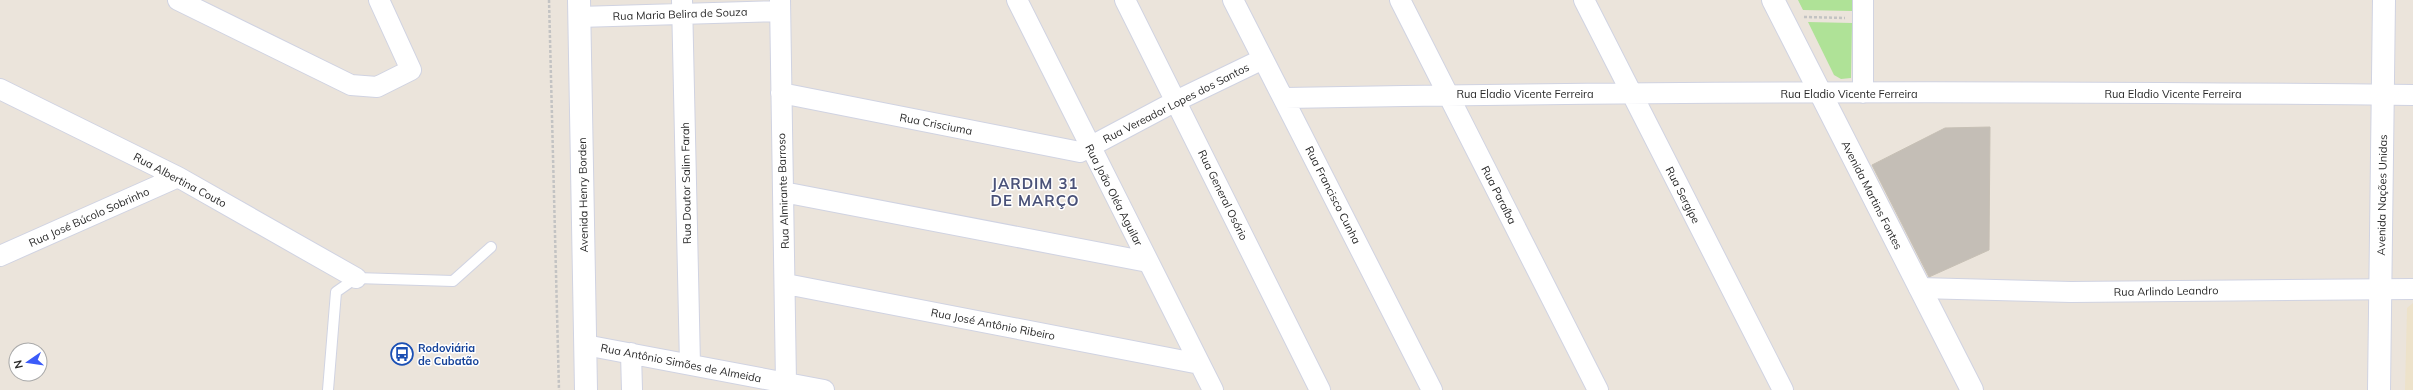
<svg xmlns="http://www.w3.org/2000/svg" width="2413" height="390" font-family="Mulish,sans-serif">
	<rect width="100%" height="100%" fill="#ebe4db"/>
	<!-- education -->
	<path fill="#ede2ca" d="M2413 303V390H2405L2407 308Z"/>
	<!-- green -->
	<path fill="#afe297" d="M1798 0H1853L1852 11 1803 10Z
		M1808 22 1852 23 1851 78 1841 79 1834 75Z"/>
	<!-- building -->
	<path fill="#c4beb6" stroke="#c7c0b5" d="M1990 127 1989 250 1929 277 1872 165 1945 128Z"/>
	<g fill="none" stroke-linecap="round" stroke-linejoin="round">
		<!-- service casing -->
		<g stroke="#d0d3e2" stroke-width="12">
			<path id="service" d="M328 390 336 292 356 278 453 281 491 247"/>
		</g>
		<!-- minor casing -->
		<g stroke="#d0d3e2" stroke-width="22">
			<path id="minor" d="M178 0 351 85 377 87 411 70 379 0
				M682 0 690 365
				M780 0 786 383
				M1017 0 1213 390
				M1125 0 1320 390
				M1233 0 1432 390
				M1400 0 1598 390
				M1584 0 1783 390
				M579 17 780 11
				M0 89 178 177 356 278
				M781 93 1080 152 1176 101 1263 59
				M1863 93V0
				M1285 98C1660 91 2037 91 2413 95
				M783 192 1148 262
				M0 256 178 177
				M786 284 1200 364
				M1919 288 2071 292 2413 289
				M585 345 824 390
				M631 353 632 390"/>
		</g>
		<!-- tertiary casing -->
		<g stroke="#d0d3e2" stroke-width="24">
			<path id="tertiary" d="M579 0 586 390
				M1773 0 1972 390
				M2379 390 2384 0"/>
		</g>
		<!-- path -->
		<path stroke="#c3c3c3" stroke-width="2.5" stroke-dasharray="3 2" stroke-linecap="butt" d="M549 0 559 390
			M1804 17 1845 18"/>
		<!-- service -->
		<use href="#service" stroke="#fff" stroke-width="10"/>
		<!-- minor -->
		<use href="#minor" stroke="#fff" stroke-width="20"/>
		<!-- tertiary -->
		<use href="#tertiary" stroke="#fff" stroke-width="22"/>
	</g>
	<!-- icons -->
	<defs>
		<g id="bus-ring" transform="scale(1.15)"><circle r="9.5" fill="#fff" stroke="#1a4fb4" stroke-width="1.5"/><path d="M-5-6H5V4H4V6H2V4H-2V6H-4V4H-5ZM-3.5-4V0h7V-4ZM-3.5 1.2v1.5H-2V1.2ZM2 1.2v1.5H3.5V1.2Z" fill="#1a4fb4"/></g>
	</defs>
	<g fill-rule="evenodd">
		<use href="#bus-ring" x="402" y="354"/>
	</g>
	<g text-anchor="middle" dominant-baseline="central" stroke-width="3" stroke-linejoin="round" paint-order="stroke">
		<!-- street labels -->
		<g font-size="11" fill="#292929" stroke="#fff">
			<text transform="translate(680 14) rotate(-2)">Rua Maria Belira de Souza</text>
			<text x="1525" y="94">Rua Eladio Vicente Ferreira</text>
			<text x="1849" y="94">Rua Eladio Vicente Ferreira</text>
			<text x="2173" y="94">Rua Eladio Vicente Ferreira</text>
			<text transform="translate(1176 103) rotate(-27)">Rua Vereador Lopes dos Santos</text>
			<text transform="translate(936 124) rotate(11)">Rua Crisciuma</text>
			<text transform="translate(180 180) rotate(28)">Rua Albertina Couto</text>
			<text transform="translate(686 183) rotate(-91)">Rua Doutor Salim Farah</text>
			<text transform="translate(783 191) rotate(-92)">Rua Almirante Barroso</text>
			<text transform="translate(583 195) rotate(-91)">Avenida Henry Borden</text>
			<text transform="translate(1114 195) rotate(63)">Rua João Oléa Aguilar</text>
			<text transform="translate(1223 195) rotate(64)">Rua General Osório</text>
			<text transform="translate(1333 195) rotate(63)">Rua Francisco Cunha</text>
			<text transform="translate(1499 195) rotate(63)">Rua Paraíba</text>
			<text transform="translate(1683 195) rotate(63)">Rua Sergípe</text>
			<text transform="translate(1872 195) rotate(63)">Avenida Martins Fontes</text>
			<text transform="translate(2382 195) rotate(-89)">Avenida Nações Unidas</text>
			<text transform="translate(89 217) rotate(-24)">Rua José Búcolo Sobrinho</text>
			<text transform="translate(2166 291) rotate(-1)">Rua Arlindo Leandro</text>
			<text transform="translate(993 324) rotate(11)">Rua José Antônio Ribeiro</text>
			<text transform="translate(681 363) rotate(11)">Rua Antônio Simões de Almeida</text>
		</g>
		<!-- transit labels -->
		<g font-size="11" font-weight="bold" fill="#164399" stroke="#fff" text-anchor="start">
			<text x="418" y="348">Rodoviária<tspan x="418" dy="13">de Cubatão</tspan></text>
		</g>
		<!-- district labels -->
		<g font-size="15" font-weight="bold" letter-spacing="1" fill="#4a5279" stroke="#fff">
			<text x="1035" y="183">JARDIM 31<tspan x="1035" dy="17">DE MARÇO</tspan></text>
		</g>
	</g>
	<!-- north arrow -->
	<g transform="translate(28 362) rotate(257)"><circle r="19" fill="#ffffff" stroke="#a9a9a9"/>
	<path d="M0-3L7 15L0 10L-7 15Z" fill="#3b5bf9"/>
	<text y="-6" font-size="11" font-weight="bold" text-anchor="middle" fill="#292929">N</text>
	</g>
</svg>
